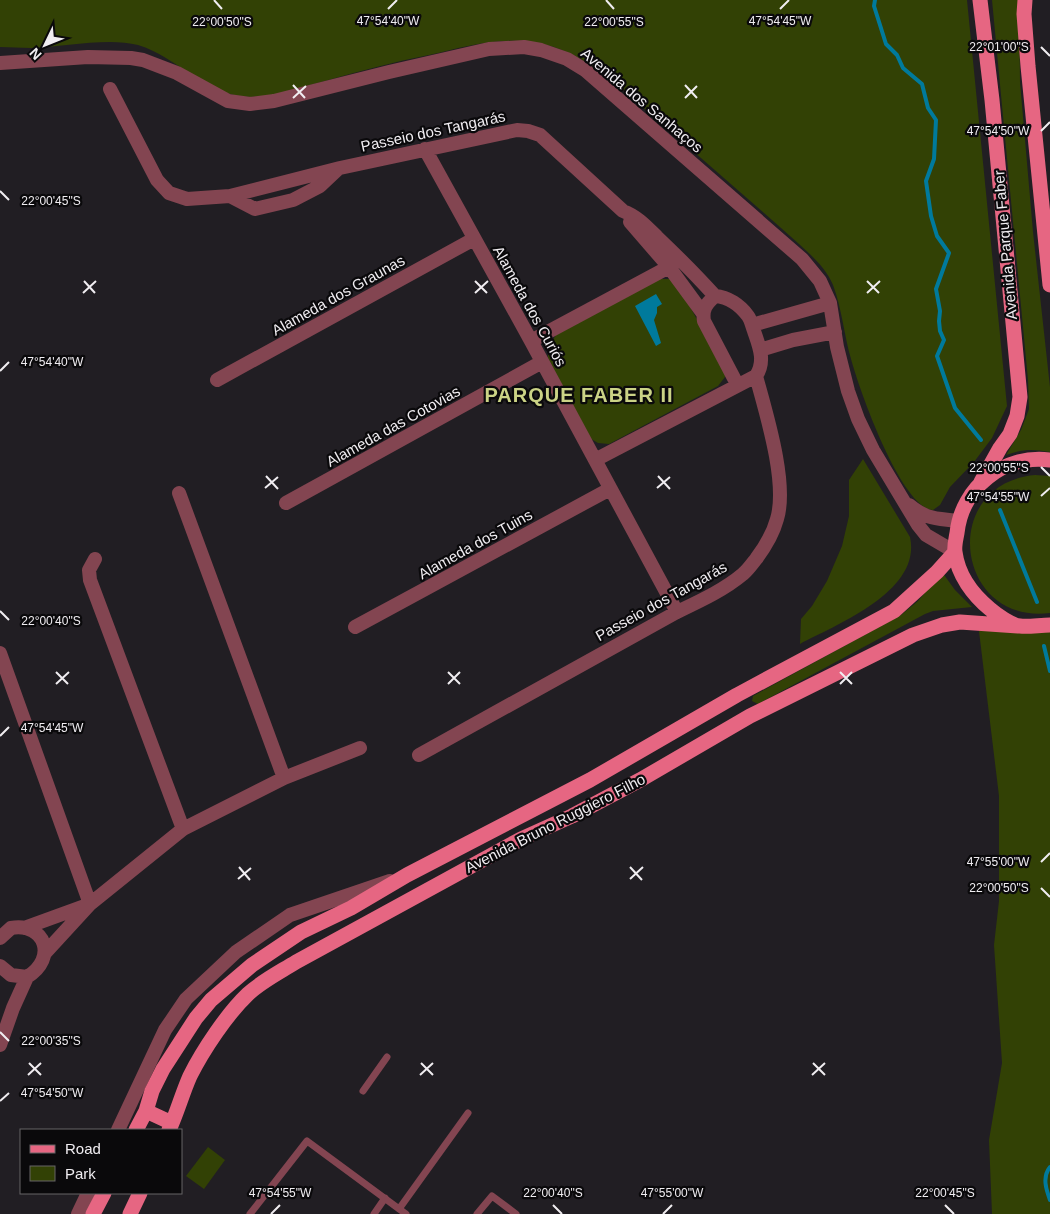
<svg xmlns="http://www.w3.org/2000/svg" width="1050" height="1214" font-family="Helvetica,sans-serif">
	<rect width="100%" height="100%" fill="#211e23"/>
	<!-- green -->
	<path fill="#324105" d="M0 0H967L1007 406 992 438 974 462 950 487 940 505 933 510C901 508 859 389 851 359 844 335 842 309 833 285 826 268 812 256 799 244 756 206 714 169 671 132 633 100 593 55 543 44 504 35 467 46 429 55 394 62 359 71 325 81 301 87 276 97 251 97 207 97 178 57 138 45 108 37 63 47 31 48 21 48 10 47 0 47Z
		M992 0H1019L1020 82 1033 232 1050 387V452C1031 449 1024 449 1006 455L1021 430 1029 409 1028 380Z
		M659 279H671L676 282 726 371 725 377 718 386 609 444 598 443 588 437 548 358V347L556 335Z
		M863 459 910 537C922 591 838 624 800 644L801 619 812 606 827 581 842 546 849 516V480Z
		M1035 475 1050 476V613C955 625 938 484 1035 475Z
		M942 572 955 590 972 607 933 611 925 614 758 704 752 701 753 696 901 615 918 601Z
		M978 623 1050 625V1214H992L989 1140 1002 1063 994 945 999 901V796Z
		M208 1147 225 1160 204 1189 186 1176Z"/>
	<!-- water -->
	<path fill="#007a9c" d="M656 294 662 304 657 307V313L654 320 661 343 656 346 635 306Z"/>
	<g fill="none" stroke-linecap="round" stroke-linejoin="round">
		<!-- stream -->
		<path stroke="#007a9c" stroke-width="4" d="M875 0 874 6 886 44 897 55 903 68 922 84 928 108 936 120 934 159 926 181 931 216 937 236 949 253 936 289 940 311 939 321 940 331 944 340 937 356 955 408 981 440
			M1000 510 1037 602
			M1044 646 1050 671
			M1050 1167C1042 1177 1046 1189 1050 1200"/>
		<!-- lane -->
		<path stroke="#834551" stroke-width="7" d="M363 1091 387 1057
			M399 1209 468 1113
			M250 1214 307 1141 406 1214
			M374 1214 385 1198
			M477 1214 492 1196 516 1214"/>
		<!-- street -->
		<path stroke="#834551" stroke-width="14" d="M0 63 88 57 131 58 143 60 177 73 228 101 250 104 274 101 389 72 489 49 524 47 541 50 567 59 585 70 802 259 820 281 830 303 837 347 848 391 858 419 873 450 918 525 926 535 955 552
			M110 89 157 180 169 193 187 199 230 196 340 168 517 130 528 131 540 135 623 211C637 216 647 227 657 237 677 256 696 275 715 296 728 297 740 305 748 316 751 320 752 326 754 331 759 346 766 361 756 376 766 413 788 483 777 519 773 534 765 547 756 559 752 564 748 570 743 574 724 590 700 601 677 612L419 755
			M425 149 531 341 677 612
			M230 196 255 209 293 200 320 186 337 170
			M630 222 669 267 702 312
			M715 296C706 304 702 309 704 321L737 384
			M752 325 830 303
			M531 341 669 267
			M760 350 793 340 835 332
			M217 380 474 239
			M595 460 756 376
			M179 493 284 778
			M286 503 542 362
			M909 505C927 520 937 518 958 521
			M95 559 89 570 90 580 183 829
			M355 627 610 489
			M0 653 90 904 45 953
			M24 928 90 904 183 829 284 778 360 748
			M0 938 11 928C45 922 58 958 27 977L11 975 0 966
			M0 1045 13 1008 27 977
			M118 1130 165 1030 186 999 236 952 290 915 390 881
			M78 1214 88 1193"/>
		<!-- primary -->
		<path stroke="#e66682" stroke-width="15" d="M980 0 992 100 1020 397 1017 416 1010 434 1000 448 981 482
			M1025 0 1024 14 1028 66 1050 285
			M1050 460C1004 454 962 487 957 533 956 539 954 546 955 552 958 575 973 595 990 609 997 615 1011 625 1020 626 1029 627 1040 625 1050 625
			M146 1111 172 1123
			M136 1130 146 1111 152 1091 163 1069 196 1018 211 1000 252 965 301 932 351 908 407 875 590 780 737 695 894 611 937 572 955 552
			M169 1130C177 1113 182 1094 190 1076 203 1050 227 1014 248 994 262 981 280 972 296 962L521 839 572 816 640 780 750 716 913 635 942 625 960 622 1018 626
			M93 1214 104 1193
			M130 1214 140 1193"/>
	</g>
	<!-- ticks -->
	<path fill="none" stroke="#f0edf1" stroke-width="2" d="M214 0 222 9M606 0 614 9M388 9 397 0M780 9 789 0M1041 47 1050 56M293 85 305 98M685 85 697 98M293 98 306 86M685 98 697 86M1041 131 1050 122M0 191 9 200M84 281 95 293M475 281 487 293M867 281 879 293M83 293 96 281M475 293 488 281M867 293 880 281M0 371 9 362M1041 467 1050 476M266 476 278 489M658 476 670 489M265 488 278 477M657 488 670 477M1041 496 1050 488M0 611 9 620M56 672 68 684M448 672 460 684M840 672 852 684M56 684 69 672M448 684 460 672M840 684 852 672M0 736 9 727M1041 862 1050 853M239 867 250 880M630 867 642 880M238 879 251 868M630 879 643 867M1041 888 1050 897M0 1032 9 1041M29 1063 41 1075M421 1063 433 1075M813 1063 825 1075M28 1075 41 1063M420 1075 433 1063M812 1075 825 1063M0 1101 9 1093M553 1205 562 1214M945 1205 954 1214M271 1214 280 1205M663 1214 672 1205"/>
	<g text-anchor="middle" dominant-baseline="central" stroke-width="4.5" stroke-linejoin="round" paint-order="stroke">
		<!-- street labels -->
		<g font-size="15" fill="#f0edf1" stroke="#0a090b">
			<text transform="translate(642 100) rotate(40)">Avenida dos Sanhaços</text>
			<text transform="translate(433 131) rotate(-12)">Passeio dos Tangarás</text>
			<text transform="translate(1005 245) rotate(-95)">Avenida Parque Faber</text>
			<text transform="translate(338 295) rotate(-29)">Alameda dos Graunas</text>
			<text transform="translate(530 306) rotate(61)">Alameda dos Curiós</text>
			<text transform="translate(393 426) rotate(-29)">Alameda das Cotovias</text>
			<text transform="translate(475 544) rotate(-29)">Alameda dos Tuins</text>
			<text transform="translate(661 601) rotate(-29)">Passeio dos Tangarás</text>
			<text transform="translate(555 823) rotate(-27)">Avenida Bruno Ruggiero Filho</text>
		</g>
		<!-- district labels -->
		<g font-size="20" font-weight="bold" letter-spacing="1" fill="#cbd386" stroke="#0a090b">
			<text x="579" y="395">PARQUE FABER II</text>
		</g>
	</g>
	<g font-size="12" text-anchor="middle" fill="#f0edf1" stroke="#0a090b" stroke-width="4.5" stroke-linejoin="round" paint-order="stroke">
		<text x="388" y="25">47°54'40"W</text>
		<text x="780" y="25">47°54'45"W</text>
		<text x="222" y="26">22°00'50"S</text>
		<text x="614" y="26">22°00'55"S</text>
		<text x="999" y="51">22°01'00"S</text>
		<text x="998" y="135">47°54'50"W</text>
		<text x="51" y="205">22°00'45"S</text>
		<text x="52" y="366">47°54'40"W</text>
		<text x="999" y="472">22°00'55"S</text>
		<text x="998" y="501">47°54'55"W</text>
		<text x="51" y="625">22°00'40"S</text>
		<text x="52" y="732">47°54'45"W</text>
		<text x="998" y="866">47°55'00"W</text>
		<text x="999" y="892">22°00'50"S</text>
		<text x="51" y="1045">22°00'35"S</text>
		<text x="52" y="1097">47°54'50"W</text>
		<text x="553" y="1197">22°00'40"S</text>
		<text x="945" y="1197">22°00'45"S</text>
		<text x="280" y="1197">47°54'55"W</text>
		<text x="672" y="1197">47°55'00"W</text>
	</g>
	<!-- legend -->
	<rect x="20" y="1129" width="162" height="65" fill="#0a090b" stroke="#666467"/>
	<rect x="30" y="1145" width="25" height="8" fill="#e66682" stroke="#666467"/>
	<text x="65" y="1154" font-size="15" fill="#f0edf1">Road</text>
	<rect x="30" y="1166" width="25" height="15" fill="#324105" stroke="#666467"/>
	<text x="65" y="1179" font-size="15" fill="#f0edf1">Park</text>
	<!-- north arrow -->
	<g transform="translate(45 45) rotate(227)" stroke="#0a090b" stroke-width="4" paint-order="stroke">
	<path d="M0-4L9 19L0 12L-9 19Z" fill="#f0edf1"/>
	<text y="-8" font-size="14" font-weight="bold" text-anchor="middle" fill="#f0edf1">N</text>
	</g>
</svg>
